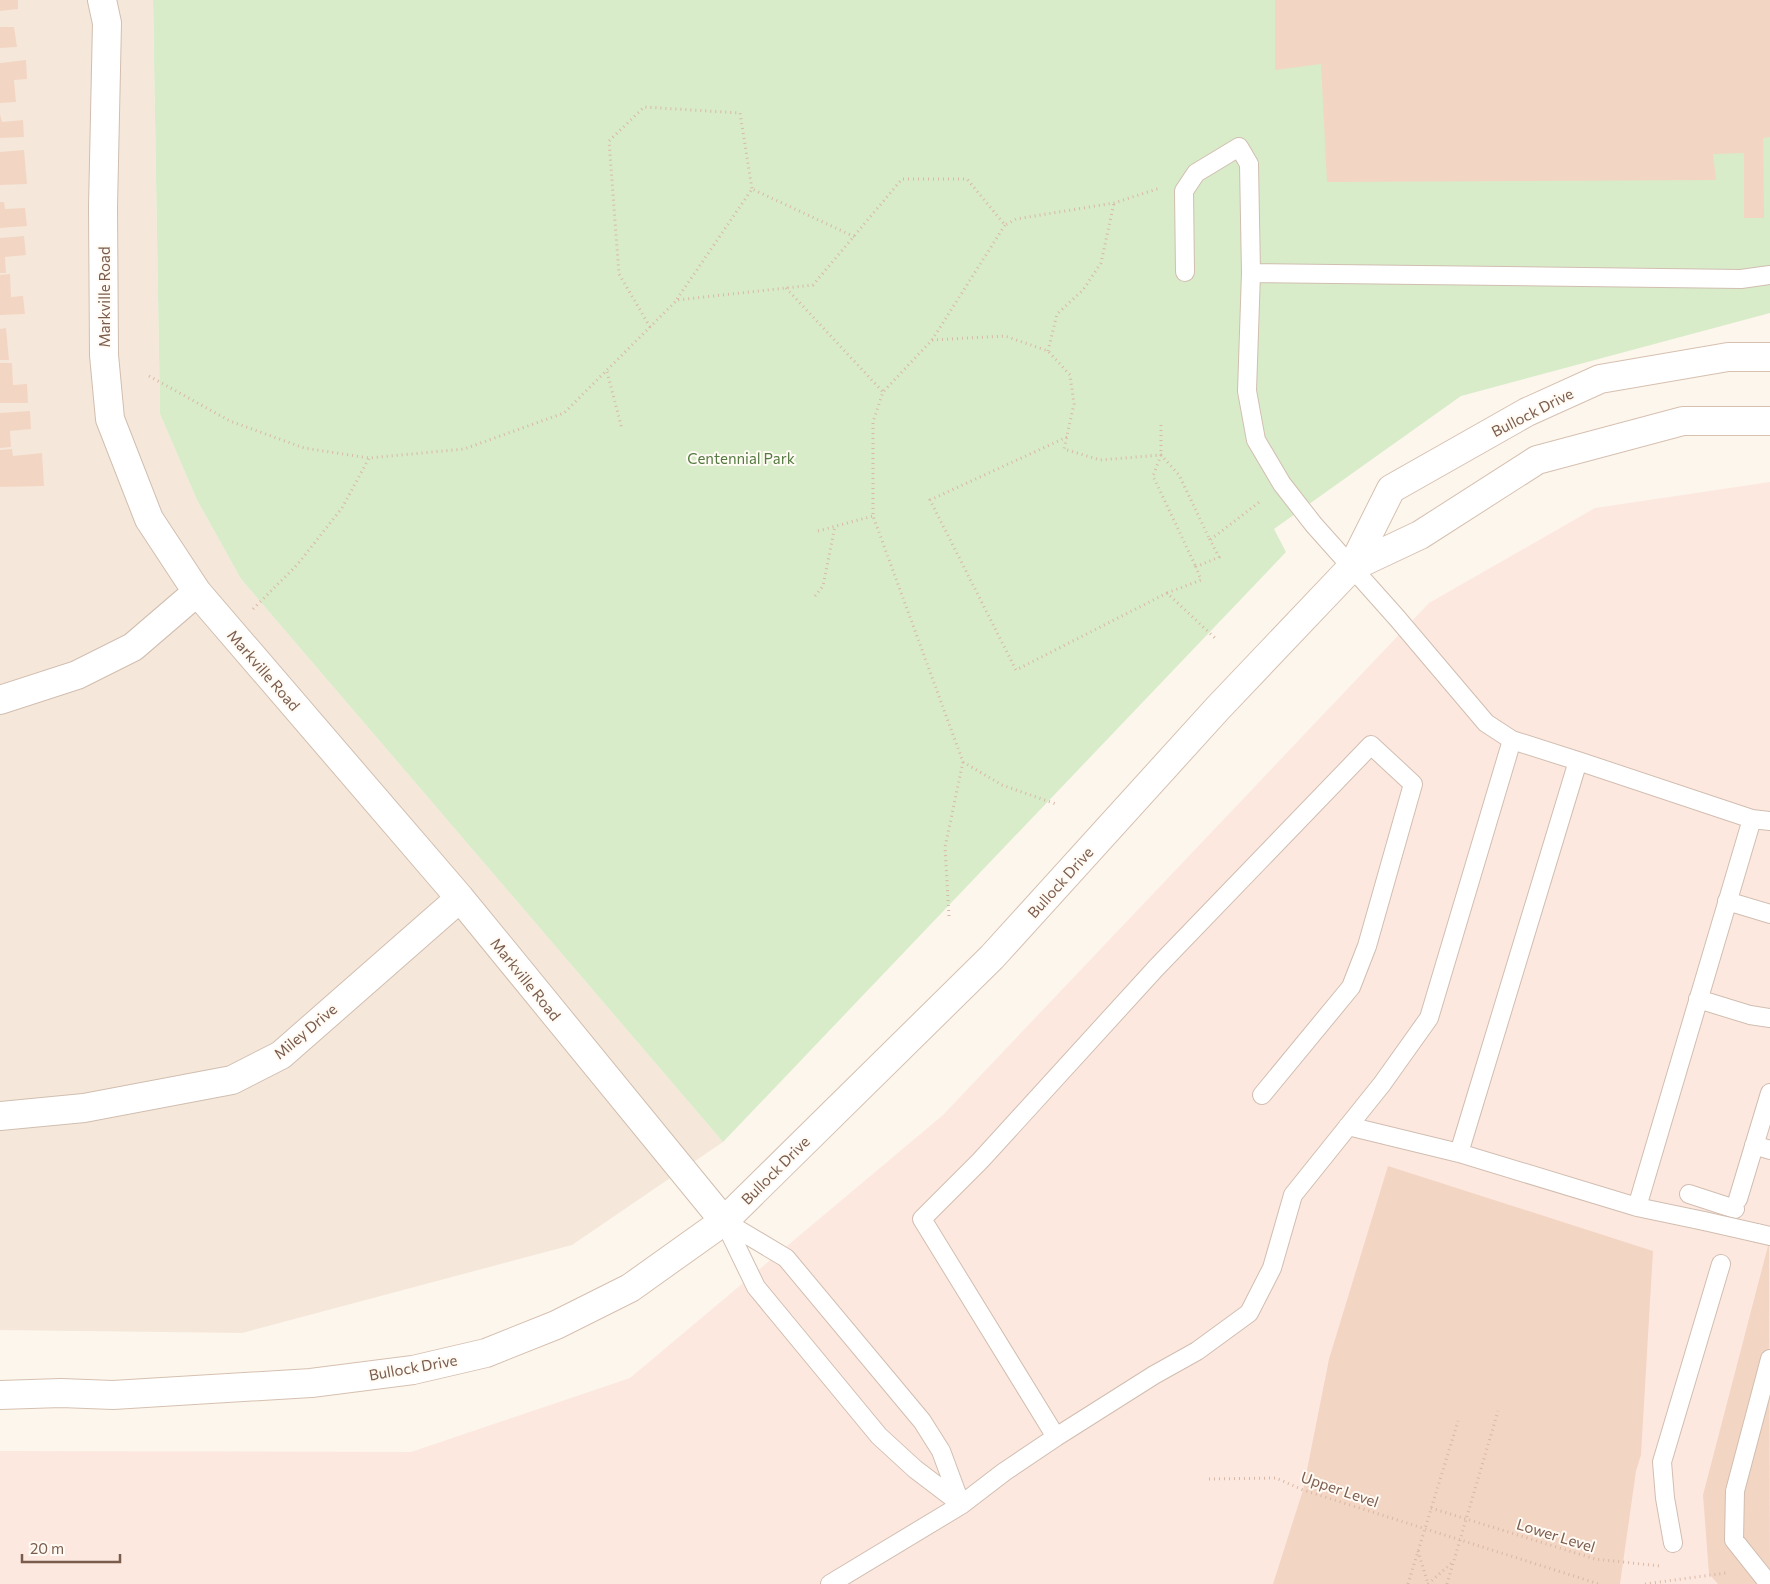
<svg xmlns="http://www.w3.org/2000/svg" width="1770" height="1584" font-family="Commissioner,sans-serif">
	<rect width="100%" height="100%" fill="#fdf6ec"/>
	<!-- residential -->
	<path fill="#f5e8da" d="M0 0H153L160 414 197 500 241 579 723 1142 572 1245 242 1333 0 1330Z"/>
	<!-- commercial -->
	<path fill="#fde8e0" d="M1770 482V1584H0V1451L411 1452 630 1378 943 1115 1429 603 1595 508Z"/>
	<!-- green -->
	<path fill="#d8ecc9" d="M153 0H1770V313L1461 396 1274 529 1286 552 723 1142 241 579 197 500 160 414Z"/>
	<!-- building -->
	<path fill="#f3d5c3" d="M0 0H18V9L0 11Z
		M1275 0H1770V137L1763 138 1764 218H1744V153L1713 154 1716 180 1327 182 1321 64 1275 70Z
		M0 27H14L17 47 0 48Z
		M26 60 27 79 14 80 16 102 0 103V63Z
		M0 114 2 122 23 120 24 137 0 138Z
		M24 150 27 184 0 185V152Z
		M0 202H4L5 209 25 208 27 226 0 228Z
		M24 236 26 255 5 257 6 273H0V238Z
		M10 274 11 297 23 296 25 314 0 315V275Z
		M6 328 9 360H0V329Z
		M0 363H12L13 385 27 384 28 403H0Z
		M30 411 31 429 10 431 11 447 0 448V413Z
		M12 449 13 456 42 453 44 486 0 487V450Z
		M1388 1166 1653 1251 1641 1455 1636 1471 1620 1584H1273L1303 1490 1329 1359Z
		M1769 1242 1770 1584H1718L1709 1574 1703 1495Z"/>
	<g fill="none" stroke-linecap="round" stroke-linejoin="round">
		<!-- lane casing -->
		<g stroke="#d1beb0" stroke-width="20">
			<path id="lane" d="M1251 273 1741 279 1770 275
				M1512 740 1578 761 1459 1153 1637 1207 1752 819 1578 761
				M1752 819 1770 821
				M1727 901 1770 914
				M1698 999 1750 1015 1770 1018
				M1348 1126 1459 1153
				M1754 1145 1770 1150
				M1689 1194 1735 1209
				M1738 1199 1770 1093
				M1637 1207 1704 1221
				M724 1221 786 1258 922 1421 941 1451 961 1505
				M724 1221 756 1287 879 1436 915 1469 961 1504
				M1757 1233 1770 1236
				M1056 1437 922 1219 980 1161 1156 968 1371 745 1413 784 1367 946 1351 987 1262 1095
				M1673 1543 1665 1498 1662 1462 1721 1264
				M830 1584 961 1505 1004 1472 1056 1437 1154 1375 1197 1351 1249 1313 1272 1268 1293 1195 1382 1084 1429 1018 1512 740 1486 723 1397 618 1314 525 1282 484 1256 440 1247 391 1251 273 1249 164 1239 147 1196 173 1184 191 1185 272
				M1769 1584 1734 1540 1735 1491 1770 1359"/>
		</g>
		<!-- street casing -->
		<g stroke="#d1beb0" stroke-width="30">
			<path id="street" d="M102 0 107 23 103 207 104 355 110 419 149 519 197 592 460 898 724 1221
				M0 700 77 675 133 647 197 592
				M0 1116 84 1108 232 1080 281 1055 460 898"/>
		</g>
		<!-- secondary casing -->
		<g stroke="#d6c0b0" stroke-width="30">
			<path id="secondary" d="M1352 567 1420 535 1537 460 1683 421H1770
				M0 1395 61 1393 113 1395 311 1383 413 1370 486 1353 556 1325 630 1288 724 1221 992 957 1218 708 1352 567 1391 489 1527 412 1600 379 1728 357H1770"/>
		</g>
		<!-- path -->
		<path stroke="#d9b8a5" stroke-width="3" stroke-dasharray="1 4" stroke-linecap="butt" d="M786 288 883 392
			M677 299 752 189 855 237
			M650 327 619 274 609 141 644 107 740 113 752 189
			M932 340 1005 336 1048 351 1070 375 1074 404 1064 449 1100 460 1161 455 1179 475 1210 540 1262 500
			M1048 351 1057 314 1083 290 1101 263 1114 203
			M607 372 622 429
			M149 376 230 421 304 448 369 458 464 449 564 413 677 300 813 285 902 179H967L1005 225 1016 219 1114 203 1160 188
			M1161 425V455L1153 476 1196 567
			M1067 437 930 500 1016 670 1167 593 1215 638
			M818 531 873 516
			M1167 593 1201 580 1196 567 1219 557 1209 538
			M815 596 823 586 835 526
			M253 609 297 565 342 508 369 458
			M963 762 1002 785 1056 804
			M949 916 945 847 963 762 873 516V422L883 392 932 340 1005 225
			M1209 1479 1276 1478 1303 1490 1599 1584
			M1431 1508 1595 1559 1660 1566
			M1418 1551 1428 1584
			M1408 1584 1458 1421
			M1428 1584 1454 1561
			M1447 1584 1498 1411
			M1645 1584 1726 1573"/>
		<!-- lane -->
		<use href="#lane" stroke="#fff" stroke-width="18"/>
		<!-- street -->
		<use href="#street" stroke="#fff" stroke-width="28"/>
		<!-- secondary -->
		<use href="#secondary" stroke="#fff" stroke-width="28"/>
		<!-- lane-bridge casing -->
		<g stroke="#d1beb0" stroke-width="20" stroke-linecap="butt">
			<path id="lane-bridge" d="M1704 1221 1757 1233"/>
		</g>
		<!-- lane-bridge -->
		<use href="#lane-bridge" stroke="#fff" stroke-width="18"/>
	</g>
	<g text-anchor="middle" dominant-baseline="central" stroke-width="4" stroke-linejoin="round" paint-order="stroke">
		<!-- street labels -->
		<g font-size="15" fill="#7a5c4d" stroke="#fffaf3">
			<text transform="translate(104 297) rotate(-90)">Markville Road</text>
			<text transform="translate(1532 412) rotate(-27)">Bullock Drive</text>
			<text transform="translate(264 670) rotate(49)">Markville Road</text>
			<text transform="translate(1060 882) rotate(-48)">Bullock Drive</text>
			<text transform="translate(526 979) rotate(51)">Markville Road</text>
			<text transform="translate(305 1031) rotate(-40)">Miley Drive</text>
			<text transform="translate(775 1170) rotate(-45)">Bullock Drive</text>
			<text transform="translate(413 1367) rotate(-10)">Bullock Drive</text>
			<text transform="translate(1340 1489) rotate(19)">Upper Level</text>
			<text transform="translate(1556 1535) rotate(17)">Lower Level</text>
		</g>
		<!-- park labels -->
		<g font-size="15" fill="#537a41" stroke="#fffaf3">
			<text x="741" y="458">Centennial Park</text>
		</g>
	</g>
	<!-- scale -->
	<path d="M22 1554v8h98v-8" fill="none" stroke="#7a5c4d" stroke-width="2.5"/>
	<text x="30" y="1554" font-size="15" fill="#7a5c4d" stroke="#fffaf3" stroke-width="4" paint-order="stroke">20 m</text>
</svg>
